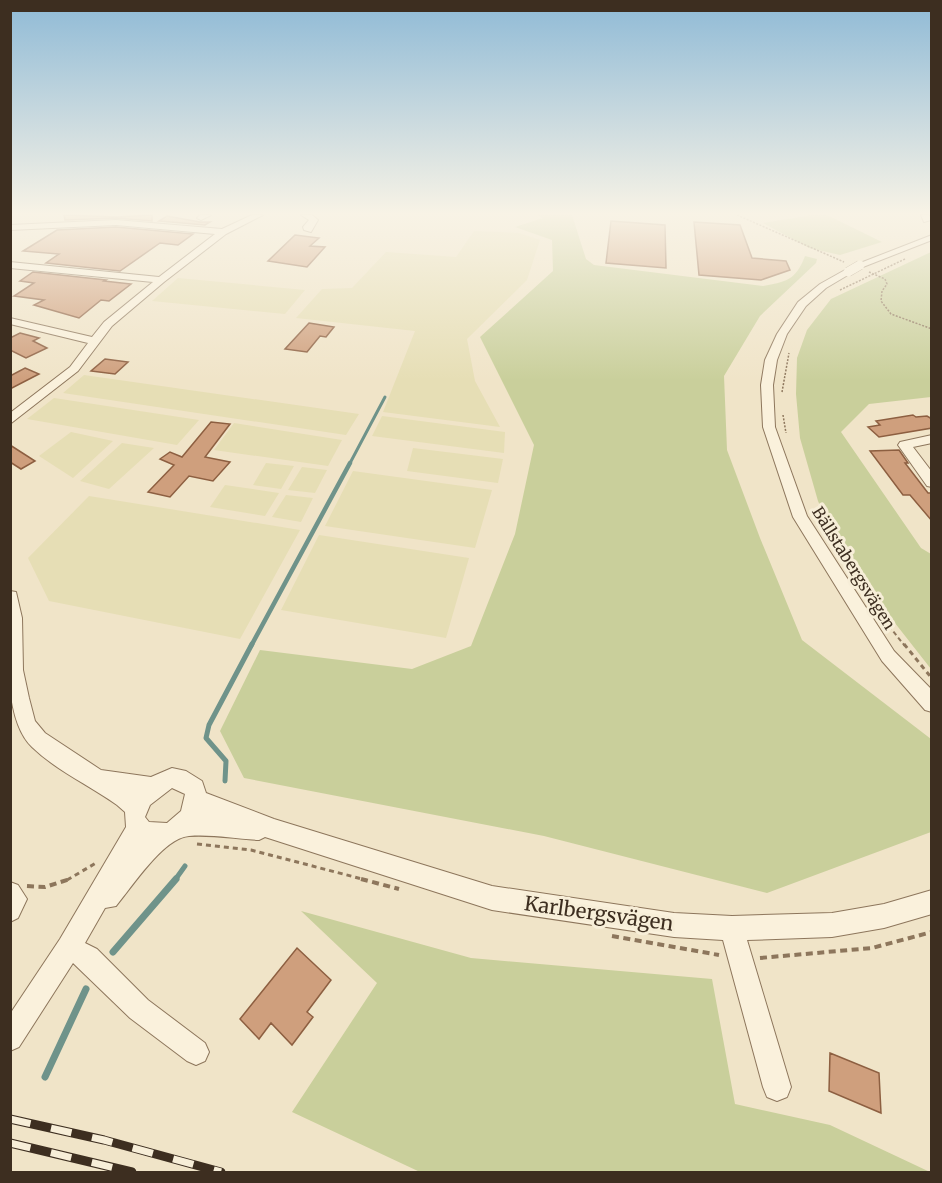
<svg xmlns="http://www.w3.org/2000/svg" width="942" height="1183" font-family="Merriweather,serif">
	<rect width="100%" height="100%" fill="#f0e4c8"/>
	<!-- farmland -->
	<path fill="#e6deb5" d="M474 231 519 233 540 240 527 280 467 339 475 381 500 427 383 412 415 331 296 318 322 289 352 288 386 252 456 257Z
		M178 278 305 290 285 314 152 301Z
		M84 375 359 414 346 435 63 393Z
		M54 398 199 420 177 445 27 419Z
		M382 416 505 432 504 453 372 436Z
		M234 423 342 440 328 466 214 450Z
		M71 432 113 441 73 478 39 456Z
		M122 443 154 448 109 489 80 481Z
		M413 448 503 459 498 483 407 471Z
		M266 463 294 466 281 489 253 485Z
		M302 467 327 470 315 493 288 490Z
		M353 471 492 490 475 548 325 526Z
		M225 485 279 493 265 516 210 507Z
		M286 495 313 498 301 522 272 517Z
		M89 496 300 530 240 639 49 601 28 558Z
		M319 535 469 558 446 638 281 610Z"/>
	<!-- green -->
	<path fill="#c9cf9b" d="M537 215H572L586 259 594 265 763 286C786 282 796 280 805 256L817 259 816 263 760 316 724 376 727 450 760 538 802 640 931 739V832L767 893 544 836 244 778 220 731 260 650 412 669 471 646 515 534 534 445 480 337 553 271 552 240 515 227 543 218Z
		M812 215H827L882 242 840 255 809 248 763 223Z
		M931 252V397L869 404 841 432 921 548 931 554V669L862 581 836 541 818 501 800 438 796 394 797 358 807 330 831 299Z
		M301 911 471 958 712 979 735 1104 830 1125 930 1172H420L292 1112 377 983Z"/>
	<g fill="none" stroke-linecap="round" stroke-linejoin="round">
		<!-- stream-far3 -->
		<path stroke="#6f938a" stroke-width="3" d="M349 465 385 397"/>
		<!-- stream-far2 -->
		<path stroke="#6f938a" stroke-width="4.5" d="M251 646 350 463"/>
		<!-- stream-far1 -->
		<path stroke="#6f938a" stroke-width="5" d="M225 781 226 761 206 738 209 725 252 644
			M175 880 185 866"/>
		<!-- stream -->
		<path stroke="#6f938a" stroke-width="7" d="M113 952 176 879
			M45 1077 86 989"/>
	</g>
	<!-- building -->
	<path fill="#cf9f7d" stroke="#8d5f41" stroke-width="1.5" d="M64 215 117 217 152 215V221L116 218 65 220Z
		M167 216 200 222H210L205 225 159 221Z
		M611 221 665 225 666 268 606 263Z
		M694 222 740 225 752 258 786 261 790 270 761 280 699 275Z
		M116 227 193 234 178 245 160 243 120 271 46 263 59 254 23 251 57 230Z
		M295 235 319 238 310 246 325 247 307 267 268 261Z
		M33 272 106 280 104 281 131 284 109 301 101 300 79 318 34 305 44 300 14 296 34 283 20 281Z
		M309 323 334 327 326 337 320 336 307 352 285 349Z
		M20 333 39 338 33 341 47 348 26 358 10 350V338Z
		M105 359 128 362 115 374 91 371Z
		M25 368 39 374 10 389V376Z
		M913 415 916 417 927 416 932 419V428L879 437 868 427 880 425 876 421Z
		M211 422 230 424 205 457 230 462 213 481 189 476 170 497 148 492 174 465 160 459 170 452 182 457Z
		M10 445 35 461 21 469 10 462Z
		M899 450 908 463H905L928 493H932V521L910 495H903L870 451Z
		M297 948 331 980 307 1012 313 1017 292 1045 271 1023 259 1039 240 1019Z
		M830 1053 879 1073 881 1113 829 1091Z"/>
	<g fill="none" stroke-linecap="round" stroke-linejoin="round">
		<!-- minor casing -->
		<g stroke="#8d765c" stroke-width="2">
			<path id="minor" d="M211 215 201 220 197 218 200 215Z
				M252 215H263L226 234 164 282 112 326 78 371 10 424V413L70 367 88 343 10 324V318L92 337 104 322 153 282 10 268V262L159 277 215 234 116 225 10 230V225L116 220 222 229Z
				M301 215H312L318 220 311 232 304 230 303 227 309 220Z
				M921 215H929L931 220 924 222Z
				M932 235V240L863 267 855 265Z
				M845 270 853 272 826 288 806 306 787 334 777 360 773 385 775 427 807 516 894 651 932 690V712L925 710 882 661 793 517 763 427 761 385 765 360 777 334 798 302 820 284Z
				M932 435V443L913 447 932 472V487L927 486 898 445 900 442Z
				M10 591 16 592 22 618 23 670 29 698 35 721 45 733 101 770 151 777 172 768 186 771 202 781 206 793 274 819 492 886 674 913 732 916 832 913 884 904 932 890V914L884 928 832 937 747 940 791 1087 787 1097 777 1101 767 1097 763 1087 723 940 674 937 492 910 265 837 259 840C236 839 212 834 189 836 163 838 132 887 116 906L105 908 85 943 97 949 148 1000 205 1043 209 1052 205 1061 196 1065 187 1061 130 1018 73 963 19 1047 10 1051V1014L60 939 126 827 125 812 117 805C89 785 57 771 32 747 0 716 10 634 10 591ZM172 788 185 794 181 811 167 823 149 822 145 817 150 805Z
				M10 882 18 885 27 899 18 918 10 922Z"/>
		</g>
		<!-- path-far3 -->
		<path stroke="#8d765c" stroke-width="1.5" stroke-dasharray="2 1.5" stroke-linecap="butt" d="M737 215 844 262
			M869 272 885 279 887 284 882 291 881 301 891 314 932 329
			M840 290 905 259
			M782 392 789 353
			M783 415 786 433"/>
		<!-- path-far2 -->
		<path stroke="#8d765c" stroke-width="2" stroke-dasharray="4.5 3" stroke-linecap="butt" d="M884 620 905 646"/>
		<!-- path-far1 -->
		<path stroke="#8d765c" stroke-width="3" stroke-dasharray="5 4" stroke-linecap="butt" d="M904 644 930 676
			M197 844 251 850 366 880
			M67 880 96 863"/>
		<!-- path -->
		<path stroke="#8d765c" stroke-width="4" stroke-dasharray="7 4.5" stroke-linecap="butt" d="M361 879 399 889
			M27 886 45 887 70 879
			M612 936 719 955
			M760 958 872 948 932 932"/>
		<!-- minor -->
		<use href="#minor" fill="#faf1dc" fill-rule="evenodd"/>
		<!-- rail casing -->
		<g stroke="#3d2e20" stroke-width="9">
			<path id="rail" d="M10 1119 104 1140 221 1172
				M10 1143 132 1172"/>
		</g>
		<!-- rail -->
		<use href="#rail" stroke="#f7eed8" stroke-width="7" stroke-dasharray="21" stroke-linecap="butt"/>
		<!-- minor-bridge casing -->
		<g stroke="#8d765c" stroke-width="10" stroke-linecap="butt">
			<path id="minor-bridge" d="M848 272 860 265"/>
		</g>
		<!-- minor-bridge -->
		<use href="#minor-bridge" stroke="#faf1dc" stroke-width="9"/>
	</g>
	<!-- sky -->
	<linearGradient id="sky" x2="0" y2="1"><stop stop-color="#8fbad6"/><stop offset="0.56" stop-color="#f8f3e6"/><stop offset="1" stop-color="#f8f3e6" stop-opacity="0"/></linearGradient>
	<rect width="942" height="381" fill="url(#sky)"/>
	<g text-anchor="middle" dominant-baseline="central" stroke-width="6" stroke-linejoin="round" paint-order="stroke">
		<!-- street labels -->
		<g font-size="16" fill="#3d2e20" stroke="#f7eed8">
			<text transform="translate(854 568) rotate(58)">Bällstabergsvägen</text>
		</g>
		<!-- near-street labels -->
		<g font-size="20" fill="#3d2e20" stroke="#f7eed8">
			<text transform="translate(599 913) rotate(8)">Karlbergsvägen</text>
		</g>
	</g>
	<!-- border -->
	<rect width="942" height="1183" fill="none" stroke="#3d2e20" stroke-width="24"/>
</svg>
